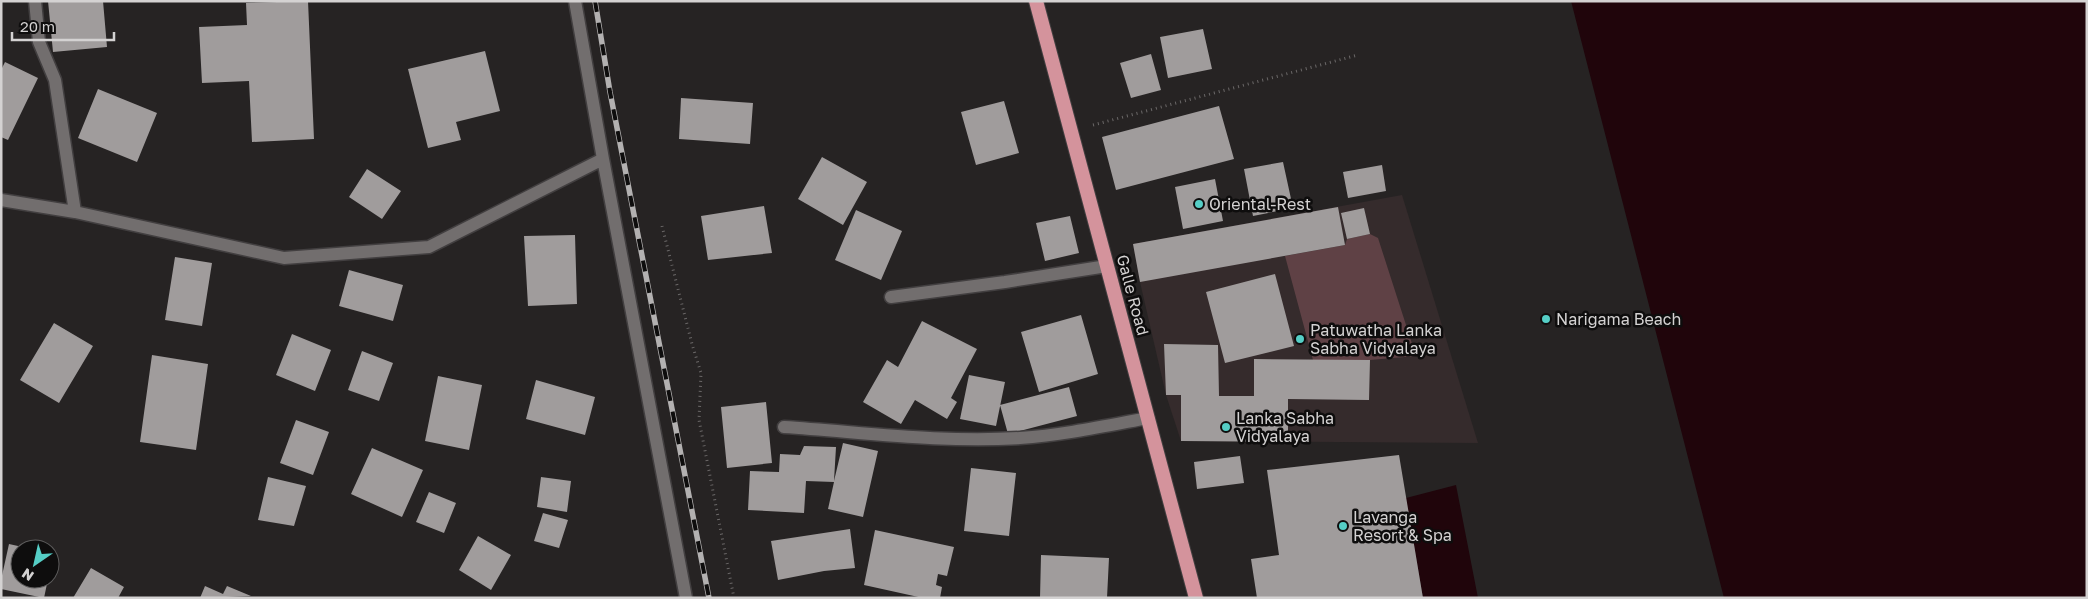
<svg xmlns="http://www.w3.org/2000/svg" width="2088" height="599" font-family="'Golos Text',sans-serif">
	<rect width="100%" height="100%" fill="#262323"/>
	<!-- built -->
	<path fill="#352b2c" d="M1402 195 1478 443 1181 441 1166 395 1140 282 1133 244Z"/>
	<!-- green -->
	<path fill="#5f4145" d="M1370 234 1378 238 1416 356 1370 360H1313L1285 256 1345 245 1347 239Z"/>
	<!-- water -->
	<path fill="#20050b" d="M1571 1H2087V598H1724Z
		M1456 485 1478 598H1423L1406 498Z"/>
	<!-- building -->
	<path fill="#a09c9c" d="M48 1H103L107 47 53 52Z
		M308 1 314 139 252 142 249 81 202 83 199 27 247 25 246 3Z
		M1203 29 1212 69 1168 78 1160 37Z
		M485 51 500 111 456 122 461 140 428 148 408 69Z
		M1151 54 1161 90 1131 98 1120 63Z
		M5 62 38 78 8 140 1 137V70Z
		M98 89 157 113 137 162 78 138Z
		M681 98 753 103 750 144 679 139Z
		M1004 101 1019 153 976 165 961 112Z
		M1219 106 1234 159 1116 190 1102 137Z
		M822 157 867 182 843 225 798 199Z
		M1283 162 1293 208 1253 216 1244 169Z
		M1382 165 1386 191 1348 198 1343 172Z
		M367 169 401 191 382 219 349 197Z
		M1215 179 1223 221 1183 229 1175 187Z
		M764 206 772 253 708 260 701 216Z
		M1338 207 1345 245 1140 282 1133 244Z
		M1364 208 1370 234 1347 239 1341 213Z
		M856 210 902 231 881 280 835 260Z
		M1070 216 1079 253 1045 261 1036 223Z
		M575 235 577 304 528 306 524 236Z
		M175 257 212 263 202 326 165 320Z
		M349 270 403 285 393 321 339 306Z
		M1275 274 1294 346 1225 363 1206 292Z
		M1081 315 1098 374 1039 392 1021 332Z
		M922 321 977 349 951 398 957 402 947 419 915 400 901 424 863 402 887 360 898 367Z
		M54 323 93 346 59 403 20 380Z
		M292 334 331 350 315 391 276 375Z
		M1164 344 1218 345 1219 396H1254V359L1370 360 1369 400 1288 399V442L1181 441V395H1166Z
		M362 351 393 363 379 401 348 390Z
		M152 355 208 364 196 450 140 442Z
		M969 375 1005 382 996 426 960 419Z
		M438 376 482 385 469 450 425 441Z
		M536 380 595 397 585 435 526 419Z
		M1069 387 1077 416 1008 434 1000 405Z
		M766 402 772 463 727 468 721 407Z
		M296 420 329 432 313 475 280 463Z
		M843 443 878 451 863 517 828 509 834 482 806 481 804 513 748 510 750 471 779 472 780 454 800 455 804 446 836 447 834 481Z
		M372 448 423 470 402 517 351 494Z
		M1399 455 1423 598H1257L1251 559 1279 555 1267 470Z
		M1240 456 1244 483 1197 489 1194 462Z
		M971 468 1016 473 1009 536 964 531Z
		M268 477 306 486 294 526 258 520Z
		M541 477 571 481 567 512 537 507Z
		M429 492 456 503 444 533 416 522Z
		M543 513 568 520 559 548 534 541Z
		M850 529 855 568 824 571 778 580 771 541Z
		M875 530 954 547 947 576 938 574 936 585 942 587 940 598H923L864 585Z
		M478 536 511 555 491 590 459 570Z
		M9 544 27 548 20 549V579H48L44 598 1 589V580Z
		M50 553 53 554 51 566 50 565Z
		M1041 555 1109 558 1107 598H1040Z
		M91 568 124 587 118 598H73Z
		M205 586 223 594 227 586 251 596 200 598Z"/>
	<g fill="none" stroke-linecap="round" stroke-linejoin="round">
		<!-- minor casing -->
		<g stroke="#423f40" stroke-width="15">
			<path id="minor" d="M35 1 39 42 55 80 75 212 284 258 429 247 603 159
				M575 1 603 159 686 598
				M1 200 75 212
				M891 297 1005 282 1107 266
				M784 427C862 432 941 443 1020 438 1063 435 1105 426 1148 418"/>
		</g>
		<!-- trunk casing -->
		<g stroke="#423f40" stroke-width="16">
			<path id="trunk" d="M1036 1 1196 598"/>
		</g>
		<!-- path -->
		<path stroke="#6b6868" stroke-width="3" stroke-dasharray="1 4" stroke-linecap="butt" d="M1093 125 1358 55
			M662 226 692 344 701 373 699 420 734 598"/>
		<!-- minor -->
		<use href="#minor" stroke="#726e6e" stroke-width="12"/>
		<!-- trunk -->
		<use href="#trunk" stroke="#d4939c" stroke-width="14"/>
		<!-- rail casing -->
		<g stroke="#b3b1b1" stroke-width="5.5">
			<path id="rail" d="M595 1 610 92 709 598"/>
		</g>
		<!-- rail -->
		<use href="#rail" stroke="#0e0d0d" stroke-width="4" stroke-dasharray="11" stroke-linecap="butt"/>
	</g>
	<!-- markers -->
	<g fill="#55cec6" stroke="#0e0d0d" stroke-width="2">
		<circle cx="1199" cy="204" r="5"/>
		<circle cx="1546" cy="319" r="5"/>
		<circle cx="1300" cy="339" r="5"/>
		<circle cx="1226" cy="427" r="5"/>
		<circle cx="1343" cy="526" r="5"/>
	</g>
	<g text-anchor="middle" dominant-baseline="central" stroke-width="5" stroke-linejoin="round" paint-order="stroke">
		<!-- poi labels -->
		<g font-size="16" fill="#d4d2d2" stroke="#0e0d0d" text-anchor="start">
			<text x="1209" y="204">Oriental-Rest</text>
			<text x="1556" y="319">Narigama Beach</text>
			<text x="1310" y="330">Patuwatha Lanka<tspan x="1310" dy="18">Sabha Vidyalaya</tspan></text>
			<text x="1236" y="418">Lanka Sabha<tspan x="1236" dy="18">Vidyalaya</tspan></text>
			<text x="1353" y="517">Lavanga<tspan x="1353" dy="18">Resort &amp; Spa</tspan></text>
		</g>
		<!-- street labels -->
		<g font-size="16" fill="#d4d2d2" stroke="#0e0d0d">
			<text transform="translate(1133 295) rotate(75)">Galle Road</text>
		</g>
	</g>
	<!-- border -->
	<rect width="2088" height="599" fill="none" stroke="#d4d2d2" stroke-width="5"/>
	<!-- north arrow -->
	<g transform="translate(35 564) rotate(214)"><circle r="24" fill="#0e0d0d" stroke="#5d5c5c"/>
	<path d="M0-4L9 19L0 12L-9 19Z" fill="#55cec6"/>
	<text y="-8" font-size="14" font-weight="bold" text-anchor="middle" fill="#d4d2d2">N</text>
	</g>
	<!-- scale -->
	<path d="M12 32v8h102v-8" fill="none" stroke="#d4d2d2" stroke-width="2.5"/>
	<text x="20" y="32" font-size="15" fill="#d4d2d2" stroke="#0e0d0d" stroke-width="4" paint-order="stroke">20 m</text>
</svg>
